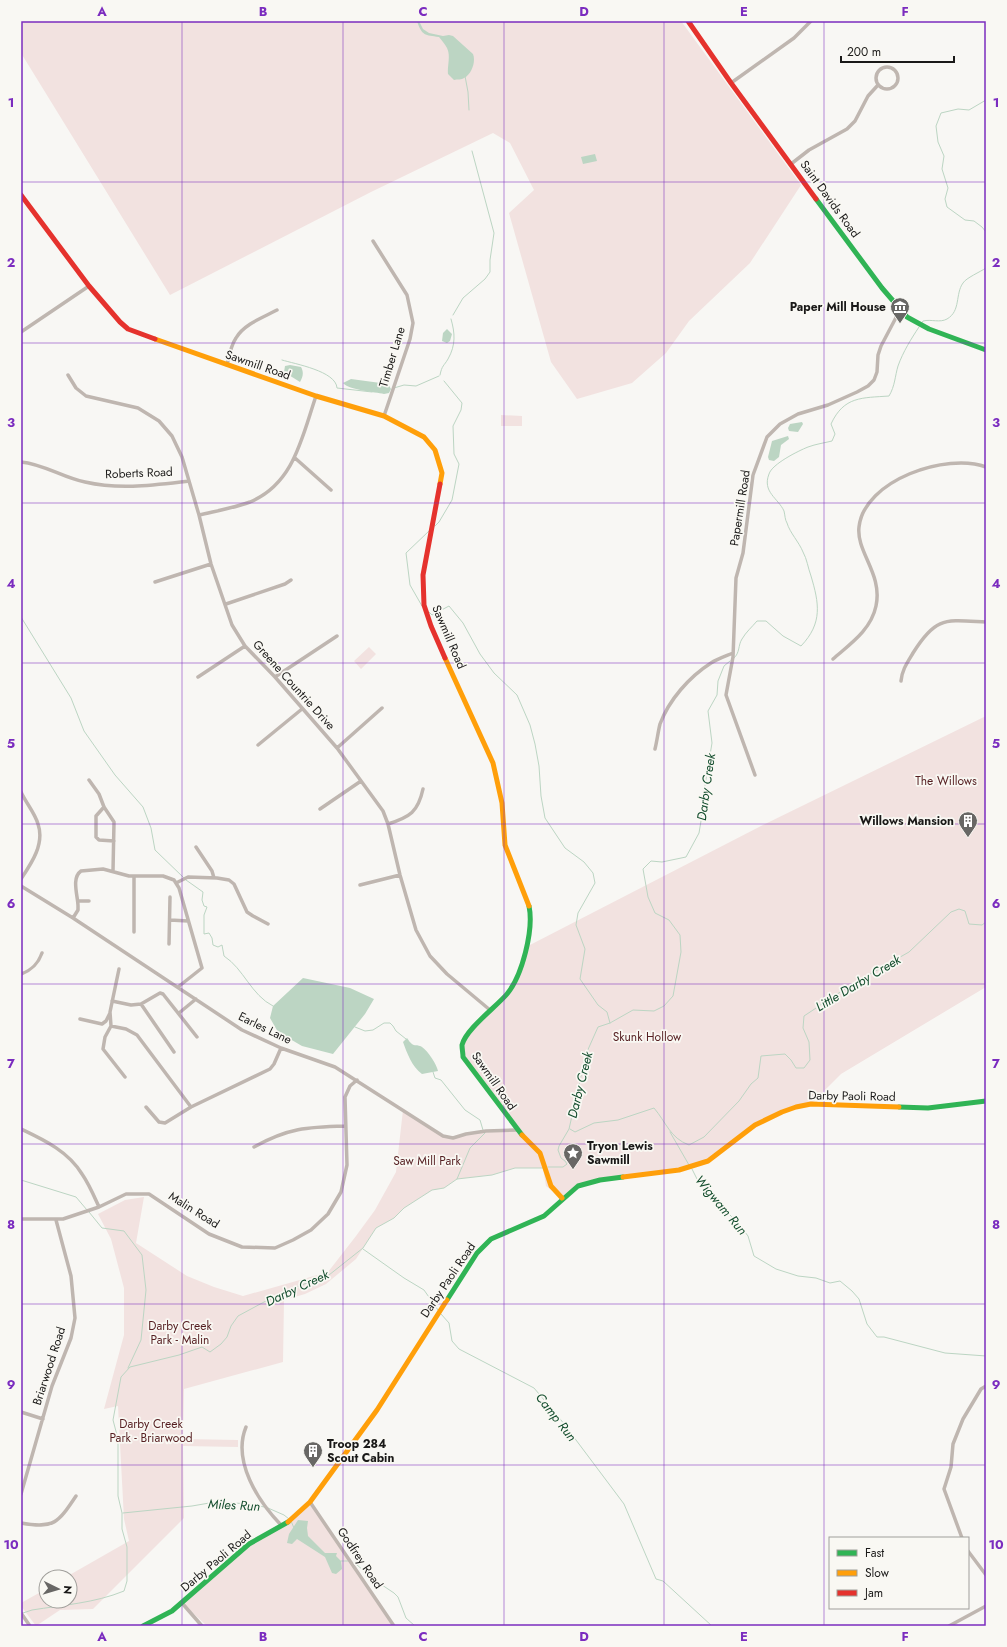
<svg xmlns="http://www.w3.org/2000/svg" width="1007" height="1647" font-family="Jost,sans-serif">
	<rect width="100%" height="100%" fill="#f8f7f4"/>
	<!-- green -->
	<path fill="#f2e2e0" d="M21 21H681L801 185 750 263 689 321 666 353 632 383 577 399 551 362 509 213 534 190 510 143 493 133 371 192 170 295 21 53Z
		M501 415 522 416V426H501Z
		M369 647 376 654 361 669 354 661Z
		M986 716V987L841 1074 811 1104 778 1112 701 1165 585 1183 562 1198 546 1186 543 1168H515L492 1175 457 1179 444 1188 432 1190 404 1208 394 1218 376 1228 356 1259 326 1284 305 1294 284 1300 283 1362 184 1389 183 1439 238 1440V1447L183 1446 184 1518 93 1609 60 1610 36 1626 21 1606V1603L46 1589V1601H70V1577H66L129 1541 124 1519 118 1406 104 1409 124 1335V1288L111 1239 98 1214 125 1200 144 1197 136 1243 187 1276 214 1287 243 1296 328 1272 356 1236 375 1210 396 1172 403 1110 448 1138 466 1134 517 1130 463 1057 465 1038 515 983 528 946 761 826Z
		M310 1502 394 1626H207L182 1603 239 1553 281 1525Z"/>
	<!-- water -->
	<path fill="#bcd5c3" d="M417 21H419L423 29 429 33 443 36 449 35 453 36 473 54C476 61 472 74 464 78 462 80 457 79 454 80L448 74C447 66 451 56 447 48 445 44 442 41 439 37 425 35 422 36 417 21Z
		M595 154 597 161 583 164 581 157Z
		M447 329 452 334 450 341 447 343 442 341 443 333Z
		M290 365 301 367C304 372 303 377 300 382L284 372 285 366Z
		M351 379 388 384 391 389 389 393 384 394C375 392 349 390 343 383Z
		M802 422 803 424 798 432 789 431 788 428 790 424Z
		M788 436 789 439 781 445 779 457 774 461 769 460 768 457 772 441Z
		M303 978 350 988 374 999 365 1014 333 1054 302 1046 278 1032 270 1018 273 1006Z
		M407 1038C414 1049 416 1043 422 1047 428 1051 437 1065 438 1071L422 1074C412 1067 407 1053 403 1042Z
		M298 1520 308 1521 307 1528 308 1536 325 1553H337L336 1556 341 1561 342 1569 336 1574 332 1573 325 1557 297 1539 292 1544 287 1543 289 1534Z"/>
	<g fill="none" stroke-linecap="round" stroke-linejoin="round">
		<!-- stream -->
		<path stroke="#bcd5c3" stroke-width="1" d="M465 76 468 92 469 110
			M986 100 969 110 958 109 941 113 936 126 938 142 944 156 942 169 948 188 945 199 947 207 965 220 974 221 982 227 986 232
			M453 315 463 298 485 279 490 272V260L494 233 472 151
			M921 324 923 321C931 319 940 323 947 319 961 311 955 294 963 283 966 278 980 272 986 268
			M282 360C295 364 336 371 337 388L372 392
			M440 375C442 365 444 366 448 359 456 345 455 333 451 319
			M394 388 404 385 416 386 439 376
			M435 526 439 522 452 500 459 464 454 454 453 426 461 410 462 403 444 381
			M422 606 410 585 406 553 429 531
			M429 612 432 615 449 606 463 623 480 654 494 673 517 695 530 725 535 744 539 766 541 796 545 818 565 848 584 862 593 873 595 883 578 913 576 925 585 949 580 979 598 1005 607 1012 610 1023
			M21 617 71 698 84 731 115 775 143 807 151 828 155 850 184 878
			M734 658C740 653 738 645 742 639 746 632 752 627 757 621H766L783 636 801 646C823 623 819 603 811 576 808 568 807 559 803 552 799 542 790 533 787 523 785 520 785 515 784 511 778 498 762 492 769 474 772 464 798 451 808 447 816 444 824 443 832 441L835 434 831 424C844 396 862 398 889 396 895 386 895 376 898 366 903 352 911 339 919 327
			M186 880 203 892 202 900 204 906 207 907 204 915V934L209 933 212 938 213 945 218 947 222 945 224 956C244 969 251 995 273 1006
			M355 1027 365 1031 373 1030 384 1023H390L393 1026 396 1031 406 1039
			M433 1072 435 1078 441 1080 465 1110 480 1120 483 1130
			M570 1129 575 1132 594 1123 618 1120 654 1108C666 1122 670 1138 689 1145L704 1137 739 1101 751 1084 758 1078 761 1056 785 1054 791 1060 796 1068H804L810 1060 809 1042 803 1028 804 1016 851 985 909 952 951 912 959 909 965 911 969 924 982 925 986 922
			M670 1132 689 1165
			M548 1167H563L567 1164 565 1161 561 1158 558 1150 559 1146 569 1129 586 1054 598 1027 610 1023 633 1010 654 1011 664 1006 673 996 681 952 680 935 669 920 655 913 648 897 643 869 651 861 662 862 686 857 699 833 701 821 702 803 712 743 708 711 717 695 718 681 724 666 730 661
			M692 1169 697 1179 717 1202 738 1223 748 1236 754 1256 776 1269 798 1276 816 1278 830 1283 840 1281 852 1291 859 1299 867 1324 877 1337H884L945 1353 986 1356
			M457 1179 470 1148 485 1133
			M21 1180 76 1197 87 1210
			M89 1212 102 1228 124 1231 142 1255 146 1290 141 1340 128 1368
			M363 1249 404 1278 424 1290 438 1310
			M441 1314 449 1323 452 1341 459 1349 534 1388 561 1420 624 1504 656 1579 663 1581 712 1626
			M268 1508 284 1515 289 1519
			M123 1513 192 1506 215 1502 251 1504 264 1507
			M291 1521 294 1528
			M341 1561H348
			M353 1563 356 1564 373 1579 394 1593 398 1597 406 1618 415 1626
			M23 1613 32 1610C63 1605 95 1603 124 1591L127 1581V1547L122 1529V1513L118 1496V1439L113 1420 121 1377 130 1367 179 1355 202 1347 210 1352 221 1344 227 1337 231 1326 238 1316 264 1302 296 1287 329 1275 363 1248 376 1228 394 1218 404 1208 432 1190 444 1188 457 1179 492 1175 515 1168H543"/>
		<!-- street -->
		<path stroke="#bfb6b0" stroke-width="3.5" d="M876 78a11 11 0 1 1 22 0a11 11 0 1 1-22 0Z
			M731 83 794 38 811 21
			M791 164 809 150 847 129 855 121 868 96 878 85
			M373 241 407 295 413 323 410 339 384 416
			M21 332 89 286
			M227 365C229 356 231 345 236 338 244 324 264 317 277 310
			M68 375 76 388 86 396 138 408 159 421 172 436 182 457 199 515 211 564 232 625 245 646 275 677 337 748 383 811 388 824 400 875 416 930 430 956 447 974 490 1010
			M295 458 331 490
			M21 462C44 464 63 478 85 482 120 490 154 485 189 481
			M199 515C216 511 234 508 250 502 294 484 302 437 316 396
			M155 582 211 564
			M226 604 285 584 291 580
			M833 659C850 644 871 630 876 606 883 574 856 552 859 527 864 480 947 452 986 467
			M198 677 245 646
			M275 677 337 636
			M901 681C902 670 907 663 913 653 936 616 945 620 986 622
			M258 745 302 709
			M337 748 382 708
			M655 749C657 741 658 732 660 724 669 700 689 677 711 663 717 659 726 656 733 653
			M755 775 726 695 733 657 736 578 743 553 753 475 767 437 780 424 798 414 828 405 857 392 868 386 874 380 877 372 878 355 881 346 900 310
			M89 780 99 794 104 807 114 822 113 871
			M21 792C26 803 35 813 38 824 45 844 31 864 21 879
			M104 807 96 816V837L99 840 114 841
			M320 809 361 781
			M388 824C410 817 418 812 423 789
			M196 847 212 871 214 878
			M134 876V932
			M176 883 188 877 217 878 229 880 234 884 247 912 253 916 268 924
			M360 885 400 875
			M21 886 73 918 242 1030 281 1048 335 1067 443 1136 453 1138 466 1134 486 1131 517 1130
			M78 901H89
			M73 918 78 910V906C78 896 71 878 81 871L103 869 129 876H163L174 880 179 888 202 968 178 987
			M170 920 188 921
			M169 944 170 897
			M119 969 110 1012 111 1026 105 1037 103 1049 125 1077
			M21 974C32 970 38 964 42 953
			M112 1001 131 1005 141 1004 160 993 163 994 197 1037
			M141 1004 174 1052
			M179 1013 196 999
			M80 1019 102 1024 106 1021 110 1013
			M111 1026 126 1029 137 1035 191 1107
			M146 1107 159 1122 165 1123 191 1107 270 1069 274 1064 281 1048
			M21 1129C44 1140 68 1151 82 1174 89 1184 94 1196 99 1207
			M254 1147C288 1128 307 1127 345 1126
			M21 1219H63L99 1207 126 1194H149L209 1234 242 1247 275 1248 293 1240 311 1230 328 1214 341 1192 347 1165 345 1097 350 1086 357 1080
			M21 1412 43 1419
			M246 1427C232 1461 258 1501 281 1525
			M21 1494 52 1386 71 1338 75 1318 71 1276 56 1220
			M310 1502 394 1626
			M21 1523C54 1529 58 1523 76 1496
			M962 1538 944 1489 951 1467 953 1444 963 1419 981 1389 986 1386
			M968 1551 986 1575
			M182 1603 202 1626
			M21 1613 30 1626
			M949 1626 986 1606"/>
		<!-- fast -->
		<path stroke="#30b455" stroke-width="5" d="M816 199 882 288 907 317 929 329 986 350
			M899 1107 928 1108 986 1101
			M522 1135 463 1057C463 1053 462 1049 462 1045 466 1029 496 1007 507 994 522 976 534 930 529 906
			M447 1300 477 1253 491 1239 544 1216 578 1186 600 1180 623 1177
			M143 1626 172 1611 249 1544 288 1522"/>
		<!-- slow -->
		<path stroke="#ff9f0a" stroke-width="5" d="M155 339 316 396 384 416 424 437 435 450 442 473 440 484
			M445 658 493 763 502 803 505 845 529 906
			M522 1135 540 1153 551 1186 562 1198
			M623 1177 679 1170 708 1161 755 1125 782 1112 796 1107 811 1104 899 1107
			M288 1522 310 1502 377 1410 447 1300"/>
		<!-- jam -->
		<path stroke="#e5322d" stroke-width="5" d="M688 21 731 83 816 199
			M21 195 89 286 120 322 128 329 155 339
			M440 484 423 575 424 605 431 626 445 658"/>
	</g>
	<!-- grid -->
	<path fill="none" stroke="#7b2cbf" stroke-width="1" stroke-opacity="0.55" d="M182 21V1626M343 21V1626M504 21V1626M664 21V1626M824 21V1626M21 182H986M21 343H986M21 503H986M21 663H986M21 824H986M21 984H986M21 1144H986M21 1304H986M21 1465H986"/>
	<!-- icons -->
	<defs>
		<g id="museum-pin" transform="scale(1)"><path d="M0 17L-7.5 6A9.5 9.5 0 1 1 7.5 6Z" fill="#686765" stroke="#f9f8f3"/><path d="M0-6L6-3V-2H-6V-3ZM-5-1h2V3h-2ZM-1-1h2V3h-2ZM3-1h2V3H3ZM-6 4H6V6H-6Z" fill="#fff"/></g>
		<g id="building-pin" transform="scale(1)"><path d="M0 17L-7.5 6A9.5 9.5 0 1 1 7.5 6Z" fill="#686765" stroke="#f9f8f3"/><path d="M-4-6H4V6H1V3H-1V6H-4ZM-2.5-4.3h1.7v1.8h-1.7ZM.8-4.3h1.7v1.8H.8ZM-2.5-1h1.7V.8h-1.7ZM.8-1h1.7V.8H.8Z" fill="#fff"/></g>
		<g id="sight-pin" transform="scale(1)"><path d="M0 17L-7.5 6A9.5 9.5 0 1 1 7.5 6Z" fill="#686765" stroke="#f9f8f3"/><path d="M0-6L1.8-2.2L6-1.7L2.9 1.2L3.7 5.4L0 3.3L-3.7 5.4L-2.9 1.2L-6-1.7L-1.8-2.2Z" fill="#fff"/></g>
	</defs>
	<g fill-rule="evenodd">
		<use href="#museum-pin" x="900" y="307"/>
		<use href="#building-pin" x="968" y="821"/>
		<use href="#sight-pin" x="573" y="1153"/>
		<use href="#building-pin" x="313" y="1451"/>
	</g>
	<g text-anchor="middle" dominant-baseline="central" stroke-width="3.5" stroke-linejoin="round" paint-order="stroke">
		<!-- street labels -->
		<g font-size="12" fill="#1a1918" stroke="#f9f8f3">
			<text transform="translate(830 199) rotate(54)">Saint Davids Road</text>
			<text transform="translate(392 357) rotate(-73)">Timber Lane</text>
			<text transform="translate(258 365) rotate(19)">Sawmill Road</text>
			<text transform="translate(139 473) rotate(-2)">Roberts Road</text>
			<text transform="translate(740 508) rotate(-81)">Papermill Road</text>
			<text transform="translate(449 637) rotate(67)">Sawmill Road</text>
			<text transform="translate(294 685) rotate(48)">Greene Countrie Drive</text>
			<text transform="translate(265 1028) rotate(26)">Earles Lane</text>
			<text transform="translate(494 1081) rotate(55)">Sawmill Road</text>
			<text transform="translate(852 1096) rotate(1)">Darby Paoli Road</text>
			<text transform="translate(194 1210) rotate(32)">Malin Road</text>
			<text transform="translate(448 1280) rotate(-56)">Darby Paoli Road</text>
			<text transform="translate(49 1366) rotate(-72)">Briarwood Road</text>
			<text transform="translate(360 1558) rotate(56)">Godfrey Road</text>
			<text transform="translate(216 1561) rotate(-40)">Darby Paoli Road</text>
		</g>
		<!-- poi labels -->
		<g font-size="12" font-weight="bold" fill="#1a1918" stroke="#f9f8f3" text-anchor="end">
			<text x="886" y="307">Paper Mill House</text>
			<text x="954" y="821">Willows Mansion</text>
			<text x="587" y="1146" text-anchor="start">Tryon Lewis<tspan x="587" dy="14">Sawmill</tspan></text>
			<text x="327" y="1444" text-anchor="start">Troop 284<tspan x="327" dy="14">Scout Cabin</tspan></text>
		</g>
		<!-- park labels -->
		<g font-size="12" fill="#551e21" stroke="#f9f8f3">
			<text x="946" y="781">The Willows</text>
			<text x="647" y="1037">Skunk Hollow</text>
			<text x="427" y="1161">Saw Mill Park</text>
			<text x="180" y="1326">Darby Creek<tspan x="180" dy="14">Park - Malin</tspan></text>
			<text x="151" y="1424">Darby Creek<tspan x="151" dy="14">Park - Briarwood</tspan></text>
		</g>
		<!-- water labels -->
		<g font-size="13" font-style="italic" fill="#134d2d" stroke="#f9f8f3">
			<text transform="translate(706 787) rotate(-82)">Darby Creek</text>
			<text transform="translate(858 983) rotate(-31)">Little Darby Creek</text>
			<text transform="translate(580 1085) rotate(-76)">Darby Creek</text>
			<text transform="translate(721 1205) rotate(50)">Wigwam Run</text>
			<text transform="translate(297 1288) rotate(-25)">Darby Creek</text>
			<text transform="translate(556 1417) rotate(52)">Camp Run</text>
			<text transform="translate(234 1505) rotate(3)">Miles Run</text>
		</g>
	</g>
	<!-- border -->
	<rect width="1007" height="1647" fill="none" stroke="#f9f8f3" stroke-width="44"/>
	<!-- legend -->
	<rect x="829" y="1537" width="140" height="72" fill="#f9f8f3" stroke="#a09f9b"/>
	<rect x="837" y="1550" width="20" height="6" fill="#30b455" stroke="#a09f9b"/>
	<text x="865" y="1557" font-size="12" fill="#1a1918">Fast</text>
	<rect x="837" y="1570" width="20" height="6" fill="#ff9f0a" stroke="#a09f9b"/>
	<text x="865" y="1577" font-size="12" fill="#1a1918">Slow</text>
	<rect x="837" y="1590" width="20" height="6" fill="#e5322d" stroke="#a09f9b"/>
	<text x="865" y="1597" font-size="12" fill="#1a1918">Jam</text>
	<!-- north arrow -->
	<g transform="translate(58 1589) rotate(95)"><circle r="19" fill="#f9f8f3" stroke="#a09f9b"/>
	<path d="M0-3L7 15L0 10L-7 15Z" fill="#686765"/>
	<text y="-6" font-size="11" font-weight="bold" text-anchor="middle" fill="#1a1918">N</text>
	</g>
	<!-- scale -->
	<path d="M841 56v6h113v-6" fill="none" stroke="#1a1918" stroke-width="2"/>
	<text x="847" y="56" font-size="12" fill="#1a1918" stroke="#f9f8f3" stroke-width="3" paint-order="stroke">200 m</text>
	<rect x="22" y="22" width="963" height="1603" fill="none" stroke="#7b2cbf" stroke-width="1.5"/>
	<g font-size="13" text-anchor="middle" font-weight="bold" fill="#7b2cbf">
		<text x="102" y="16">A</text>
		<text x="263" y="16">B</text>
		<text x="423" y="16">C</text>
		<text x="584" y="16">D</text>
		<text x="744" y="16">E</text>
		<text x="905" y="16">F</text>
		<text x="11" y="107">1</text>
		<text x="996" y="107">1</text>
		<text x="11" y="267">2</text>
		<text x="996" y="267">2</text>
		<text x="11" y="427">3</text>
		<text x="996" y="427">3</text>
		<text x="11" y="588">4</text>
		<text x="996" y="588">4</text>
		<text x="11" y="748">5</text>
		<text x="996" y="748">5</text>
		<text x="11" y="908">6</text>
		<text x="996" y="908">6</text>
		<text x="11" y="1068">7</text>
		<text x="996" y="1068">7</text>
		<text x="11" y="1229">8</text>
		<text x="996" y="1229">8</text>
		<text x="11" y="1389">9</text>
		<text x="996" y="1389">9</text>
		<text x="11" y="1549">10</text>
		<text x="996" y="1549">10</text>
		<text x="102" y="1641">A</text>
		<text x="263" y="1641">B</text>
		<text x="423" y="1641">C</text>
		<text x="584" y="1641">D</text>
		<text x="744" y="1641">E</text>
		<text x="905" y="1641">F</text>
	</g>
</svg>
